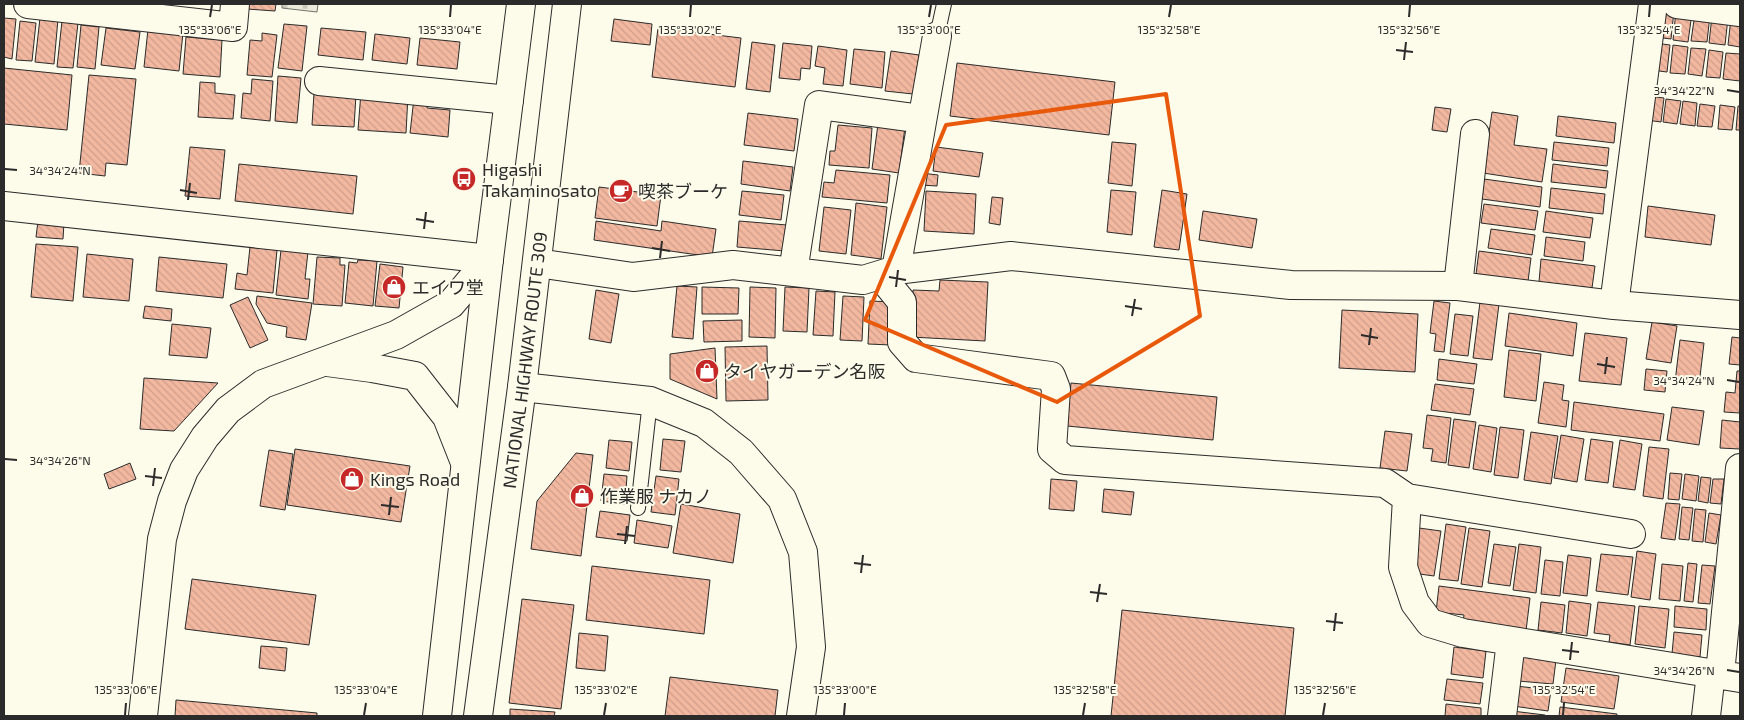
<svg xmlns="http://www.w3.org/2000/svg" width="1744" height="720" font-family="'Exo 2','Noto Sans JP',sans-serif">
	<defs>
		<pattern id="cemetery-stones" width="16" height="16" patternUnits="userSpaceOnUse" patternTransform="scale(1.25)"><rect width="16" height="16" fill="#ecebdb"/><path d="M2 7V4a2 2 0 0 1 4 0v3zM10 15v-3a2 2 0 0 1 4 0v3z" fill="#cbcabc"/></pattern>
		<pattern id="building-back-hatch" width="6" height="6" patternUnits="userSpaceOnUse" patternTransform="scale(1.25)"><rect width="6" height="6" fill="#f2b8a0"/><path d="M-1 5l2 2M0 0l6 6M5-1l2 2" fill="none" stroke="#d09e8a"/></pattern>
	</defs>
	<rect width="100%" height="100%" fill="#fdfbea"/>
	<!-- cemetery -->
	<path fill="url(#cemetery-stones)" stroke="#74746e" d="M282 4H318L317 12 282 8Z"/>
	<!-- building -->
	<path fill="url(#building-back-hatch)" stroke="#2b2b2b" d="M248 4H276L275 11 247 9Z
		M1657 10 1674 11 1671 39 1655 37Z
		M1676 11 1692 13 1688 42 1673 40Z
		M1695 13 1710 15 1707 42 1691 41Z
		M1712 16 1728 18 1725 45 1709 43Z
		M4 18 16 19 12 59 4 57Z
		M40 18 58 19 54 64 35 62Z
		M1731 18 1740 19V47L1728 45Z
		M614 19 652 24 650 45 611 41Z
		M20 21 36 23 32 61 16 60Z
		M62 21 78 23 73 68 57 67Z
		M284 24 307 26 302 71 278 68Z
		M81 25 99 27 95 69 77 67Z
		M106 28 140 32 135 69 101 65Z
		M321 28 366 32 363 60 318 55Z
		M658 28 741 38 735 87 652 77Z
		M148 29 183 33 179 71 144 67Z
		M262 33 277 35 272 77 247 75 250 40 262 41Z
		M375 34 410 38 407 64 372 60Z
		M186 37 222 40 220 77 183 74Z
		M420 38 460 42 457 69 417 65Z
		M752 42 775 45 770 92 746 89Z
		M783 43 812 46 810 69 801 68 800 80 779 78Z
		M1655 43 1670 45 1667 72 1651 70Z
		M1673 45 1688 47 1685 74 1670 73Z
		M818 46 847 50 843 86 823 84 825 68 815 66Z
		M1691 48 1706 49 1702 76 1688 74Z
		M854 49 885 52 882 88 850 84Z
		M1709 50 1723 52 1720 78 1706 77Z
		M891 51 919 55 913 94 885 91Z
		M1726 53 1740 54V81L1723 79Z
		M957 63 1115 82 1109 135 950 116Z
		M4 68 72 75 67 130 4 124Z
		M89 75 136 79 127 165 106 163 105 176 79 173Z
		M278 76 301 78 297 123 275 121Z
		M252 79 273 81 270 121 241 118 243 93 251 94Z
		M200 82 215 83V93L235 95 233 119 198 117Z
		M361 92 408 95 406 133 358 130Z
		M314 93 356 95 354 127 312 125Z
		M1649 96 1664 98 1661 122 1646 120Z
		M414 98 427 100V108L450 110 448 137 410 133Z
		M1666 99 1681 101 1677 124 1663 122Z
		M1683 101 1697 103 1695 126 1680 124Z
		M1700 104 1715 106 1712 127 1697 126Z
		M1720 105 1735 107 1732 130 1718 129Z
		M1738 106H1740V130H1736Z
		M1435 107 1451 109 1447 132 1432 130Z
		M1492 112 1518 116 1514 145 1547 149 1542 182 1483 173Z
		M748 113 798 119 794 151 744 145Z
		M1558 116 1616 123 1614 143 1556 136Z
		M878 124 905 127 899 173 872 169Z
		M838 125 872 128 869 168 829 165 830 151H835Z
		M1112 142 1136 144 1132 186 1108 183Z
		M1554 142 1609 148 1607 166 1552 160Z
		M190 147 225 150 220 199 185 196Z
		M936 147 983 153 979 177 933 171Z
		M743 161 793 167 790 191 741 184Z
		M239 164 357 176 353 214 235 201Z
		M1553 164 1608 171 1606 188 1551 182Z
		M836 170 890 175 887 203 822 197 824 182 834 183Z
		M921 173 938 175 937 186 920 185Z
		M1484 179 1542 187 1540 207 1482 199Z
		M599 187 661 195 657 226 595 218Z
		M1551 188 1605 194 1603 214 1549 208Z
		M1111 190 1136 192 1132 235 1107 232Z
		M1162 190 1187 194 1179 250 1154 247Z
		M742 191 784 195 781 220 739 215Z
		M926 191 976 194 974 234 924 231Z
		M992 197 1003 198 1000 225 989 223Z
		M856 203 887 207 881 259 851 255Z
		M1484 204 1538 211 1535 230 1481 223Z
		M1648 206 1715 215 1711 245 1645 237Z
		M824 207 851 210 846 254 819 251Z
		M1203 211 1257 219 1252 248 1199 240Z
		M1546 211 1593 218 1590 238 1543 232Z
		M38 221 64 223 63 239 36 237Z
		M596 221 661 231 662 221 716 229 712 257 594 240Z
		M739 221 787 225 785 251 737 247Z
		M1491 229 1535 235 1532 255 1488 248Z
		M1546 237 1585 242 1583 261 1544 256Z
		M36 244 78 247 73 301 31 297Z
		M250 247 277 250 273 293 235 289 237 273 247 275Z
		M281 250 308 252 305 279H310L308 299 276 295Z
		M1479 251 1531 258 1528 281 1476 274Z
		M87 254 133 259 129 301 83 297Z
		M159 257 227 264 223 298 156 291Z
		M317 257 340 258V265H345L342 306 313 304Z
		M1541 259 1595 266 1592 288 1539 282Z
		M358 260 377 261 373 306 345 303 349 262 357 263Z
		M380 264 403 267 399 308 375 306Z
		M940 280 988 282 985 341 911 337 913 290 939 291Z
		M677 286 697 287 693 339 672 337Z
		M702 287 739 288 738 314H702Z
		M750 287 776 288 775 338 749 337Z
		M785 287 809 288 807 332 783 331Z
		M596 290 619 294 611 343 589 339Z
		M816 291 835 292 833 336 813 335Z
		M257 296 312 303 306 340 286 337 287 327 267 323 256 304Z
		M843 296 864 297 862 341 840 340Z
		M248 297 268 340 250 348 230 305Z
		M870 301 894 302 891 345 868 344Z
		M1434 301 1450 303 1444 352 1434 351 1436 334 1430 333Z
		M1480 302 1499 304 1492 360 1473 358Z
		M145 306 172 309 171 321 143 318Z
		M1342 310 1418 314 1415 372 1339 368Z
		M1509 313 1577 323 1573 356 1505 346Z
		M1455 314 1473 316 1468 356 1450 354Z
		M742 320V341L704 342 703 321Z
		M1652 322 1677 326 1671 363 1646 359Z
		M172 324 211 328 207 358 169 355Z
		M1585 333 1627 338 1621 385 1579 381Z
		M1732 337 1740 338V365L1729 364Z
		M1680 340 1704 343 1699 385 1675 382Z
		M767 346 768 400 726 401 725 347Z
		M715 348 717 399 670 379V354Z
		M1509 350 1541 354 1536 401 1504 397Z
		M1439 359 1477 364 1474 384 1437 380Z
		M1646 369 1667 371 1665 392 1644 390Z
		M1737 371H1740V413L1724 412 1726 392 1735 393Z
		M144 378 218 383 174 431 140 429Z
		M1544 382 1564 385 1562 400 1569 401 1566 427 1538 423Z
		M1071 383 1217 397 1213 440 1067 426Z
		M1435 384 1474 389 1470 415 1431 410Z
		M1574 402 1664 414 1660 441 1571 430Z
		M1672 407 1704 411 1699 445 1667 440Z
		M1427 415 1451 418 1446 463 1431 461 1433 449 1423 448Z
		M1454 419 1476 422 1469 468 1448 465Z
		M1722 420 1740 422V449L1720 448Z
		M1479 425 1497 428 1491 472 1473 469Z
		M1500 427 1524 430 1518 478 1494 475Z
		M1385 431 1412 434 1407 471 1380 468Z
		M1531 432 1558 436 1551 484 1524 480Z
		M1561 435 1584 439 1577 482 1554 478Z
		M663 439 685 441 681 472 660 470Z
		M1591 439 1613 442 1608 483 1585 480Z
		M609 440 632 442 629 471 606 468Z
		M1620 440 1642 444 1635 490 1613 487Z
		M1649 447 1669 449 1663 499 1643 496Z
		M295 449 410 466 401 522 287 505Z
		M269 450 293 454 285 510 260 506Z
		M576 453 593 455 581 556 531 549 537 501Z
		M130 463 136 479 109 489 104 474Z
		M1670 473 1682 474 1679 500 1668 499Z
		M604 474 627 476 625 504 601 501Z
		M1685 474 1699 476 1696 501 1682 499Z
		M656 476 679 479 675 515 651 512Z
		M1701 477 1711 478 1708 503 1698 501Z
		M1051 479 1077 481 1074 511 1049 509Z
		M1713 479H1724L1721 504 1710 503Z
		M1104 489 1134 492 1131 515 1102 512Z
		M1666 503 1680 504 1675 540 1661 538Z
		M681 504 740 514 733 563 673 553Z
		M1682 507 1693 508 1689 540 1679 539Z
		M1695 509 1706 510 1703 542 1692 541Z
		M600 511 630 515 627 541 596 537Z
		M1709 513 1721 515 1716 544 1705 542Z
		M637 520 672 526 668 548 634 543Z
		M1446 524 1466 527 1458 581 1439 579Z
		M1419 528 1441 531 1434 576 1412 573Z
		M1469 528 1490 531 1482 587 1461 584Z
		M1494 544 1516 547 1510 586 1488 583Z
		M1519 544 1541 547 1536 593 1513 590Z
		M1637 551 1656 554 1650 600 1631 597Z
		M1601 554 1633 557 1628 595 1596 591Z
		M1568 555 1591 558 1587 596 1563 593Z
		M1545 560 1563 562 1560 596 1541 594Z
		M1688 563 1697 564 1693 602 1684 601Z
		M1662 564 1683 566 1680 601 1659 599Z
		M1702 565 1715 566 1710 604 1698 603Z
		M592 566 710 580 704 634 586 620Z
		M192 579 316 595 309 645 185 629Z
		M1439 586 1530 598 1526 631 1463 622 1464 615 1436 612Z
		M522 599 574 605 561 709 509 703Z
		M1569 601 1591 604 1587 636 1566 633Z
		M1541 602 1565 605 1562 633 1538 630Z
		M1598 602 1635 606 1630 645 1609 642 1610 635 1594 633Z
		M1639 606 1669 609 1665 648 1635 644Z
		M1675 606 1707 609 1706 630 1674 627Z
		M1122 610 1294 628 1285 716H1111Z
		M1674 632 1702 635 1700 657 1672 654Z
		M579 633 608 636 605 671 576 668Z
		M261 646 287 648 285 671 259 668Z
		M1454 647 1486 651 1483 678 1451 674Z
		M1520 657 1556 660 1553 684 1518 681Z
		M1566 668 1619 676 1614 709 1561 702Z
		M670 677 778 690 775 716H665Z
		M1447 679 1483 683 1480 704 1444 700Z
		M1516 686 1551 690 1548 711 1513 706Z
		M176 700 317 713V716H175Z
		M1446 704 1481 708V716H1445Z
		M1560 707 1617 714V716H1559Z
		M510 709 555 712 554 716H510Z
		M1512 711 1545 715V716H1511Z"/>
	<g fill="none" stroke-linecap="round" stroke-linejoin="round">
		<!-- lane casing -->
		<g stroke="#2b2b2b" stroke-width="16">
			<path id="lane" d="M937 36 944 4
				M638 508 650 401"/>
		</g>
		<!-- street casing -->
		<g stroke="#2b2b2b" stroke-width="30">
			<path id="street" d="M28 4 233 27 235 4
				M1677 4 1740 12
				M319 81 509 100
				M4 206 489 259
				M537 263 633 277 733 265 863 280 896 270 1011 256 1291 285 1458 286 1614 305 1740 315
				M896 270 937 36
				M793 272 819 105 922 119
				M880 275 902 302V342L916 358 1051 376 1056 389 1052 449 1065 460 1385 483 1407 498 1403 567 1415 603 1430 623 1463 633 1740 678
				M1458 286 1475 134
				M1614 305 1653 4
				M1407 498 1631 534
				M1720 674 1740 468
				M1502 716 1511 641
				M1706 716 1711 673"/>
		</g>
		<!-- highway casing -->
		<g stroke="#2b2b2b" stroke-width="30">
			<g id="highway">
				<path d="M327 362 372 368 415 376 447 417 464 460"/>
				<path d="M522 387 650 401 704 423 741 452 782 499 803 552 811 647 801 716"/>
				<path d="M143 716 162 539 172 501 184 470 205 437 228 410 263 384 396 335 451 304 489 259"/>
				<path d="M437 716 489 259 521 4"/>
				<path id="s1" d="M478 716 522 387 567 4"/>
			</g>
		</g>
		<!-- lane -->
		<use href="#lane" stroke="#fdfbea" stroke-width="14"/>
		<!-- street -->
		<use href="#street" stroke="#fdfbea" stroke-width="28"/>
		<!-- highway -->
		<use href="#highway" stroke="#fdfbea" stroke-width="28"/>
	</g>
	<!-- marked area -->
	<path fill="none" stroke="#e8590c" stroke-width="4" stroke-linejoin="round" d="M1166 94 1200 316 1057 402 865 320 946 125Z"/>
	<!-- ticks -->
	<path fill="none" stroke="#2b2b2b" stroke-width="2" d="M210 17 212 5M450 17 451 5M690 17 691 5M929 17 931 5M1169 17 1171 5M1409 17 1410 5M1649 17 1650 5M1396 50 1413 52M1404 60 1406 42M1727 90 1739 92M5 169 17 170M180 190 197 193M188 200 190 183M416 219 434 222M424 229 426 212M652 248 670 251M660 258 662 241M889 277 906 280M896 287 898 270M1125 306 1142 309M1132 316 1135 299M1361 335 1378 338M1369 345 1371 328M1597 364 1615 367M1605 374 1607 357M1727 380 1739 382M5 459 17 460M145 476 162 478M153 486 155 468M381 505 399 507M389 515 391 497M617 534 635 536M625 544 627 526M854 563 871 565M861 573 863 555M1090 592 1107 594M1097 602 1100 584M1326 621 1343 623M1334 631 1336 613M1562 650 1579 652M1570 660 1572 642M1727 670 1739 672M125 715 126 703M364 715 366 703M604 715 606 703M844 715 845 703M1083 715 1085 703M1323 715 1325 703M1563 715 1564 703"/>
	<!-- icons -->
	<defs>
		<g id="bus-disc" transform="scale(1.25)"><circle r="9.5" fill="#c62828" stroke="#fdfbea"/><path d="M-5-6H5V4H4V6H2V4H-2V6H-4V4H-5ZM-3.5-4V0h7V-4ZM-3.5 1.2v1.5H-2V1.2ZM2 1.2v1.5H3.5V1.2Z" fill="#fff"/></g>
		<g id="cafe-disc" transform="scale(1.25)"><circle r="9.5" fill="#c62828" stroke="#fdfbea"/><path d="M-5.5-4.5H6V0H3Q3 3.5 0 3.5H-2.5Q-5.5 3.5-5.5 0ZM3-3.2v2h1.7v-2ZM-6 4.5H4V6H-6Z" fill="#fff"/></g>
		<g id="shop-disc" transform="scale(1.25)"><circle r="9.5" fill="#c62828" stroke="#fdfbea"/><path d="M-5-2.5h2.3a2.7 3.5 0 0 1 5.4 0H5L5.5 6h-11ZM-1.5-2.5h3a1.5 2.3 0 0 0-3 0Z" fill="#fff"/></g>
	</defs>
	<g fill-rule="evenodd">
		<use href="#bus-disc" x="464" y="179"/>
		<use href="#cafe-disc" x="621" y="191"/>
		<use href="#shop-disc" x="394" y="287"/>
		<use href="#shop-disc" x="707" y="371"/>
		<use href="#shop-disc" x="352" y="479"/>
		<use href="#shop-disc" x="582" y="496"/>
	</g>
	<g text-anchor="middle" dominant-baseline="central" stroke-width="4" stroke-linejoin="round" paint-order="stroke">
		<!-- poi labels -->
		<g font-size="18" fill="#2b2b2b" stroke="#fdfbea" text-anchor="start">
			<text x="482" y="169">Higashi<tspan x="482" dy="21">Takaminosato</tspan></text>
			<text x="638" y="191">喫茶ブーケ</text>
			<text x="412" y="287">エイワ堂</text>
			<text x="724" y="371">タイヤガーデン名阪</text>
			<text x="370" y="479">Kings Road</text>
			<text x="600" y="496">作業服 ナカノ</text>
		</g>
		<!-- street labels -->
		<g font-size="18" fill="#2b2b2b" stroke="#fdfbea">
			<text stroke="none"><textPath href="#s1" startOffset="359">NATIONAL HIGHWAY ROUTE 309</textPath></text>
		</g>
	</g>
	<g font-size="12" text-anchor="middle" fill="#2b2b2b" stroke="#fdfbea" stroke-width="4" stroke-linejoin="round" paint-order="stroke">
		<text x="210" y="34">135°33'06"E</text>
		<text x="450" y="34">135°33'04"E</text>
		<text x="690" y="34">135°33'02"E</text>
		<text x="929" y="34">135°33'00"E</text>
		<text x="1169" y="34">135°32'58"E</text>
		<text x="1409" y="34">135°32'56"E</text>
		<text x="1649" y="34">135°32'54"E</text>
		<text x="1684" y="95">34°34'22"N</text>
		<text x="60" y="175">34°34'24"N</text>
		<text x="1684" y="385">34°34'24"N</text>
		<text x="60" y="465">34°34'26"N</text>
		<text x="1684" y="675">34°34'26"N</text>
		<text x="126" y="694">135°33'06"E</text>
		<text x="366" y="694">135°33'04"E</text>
		<text x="606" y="694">135°33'02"E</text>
		<text x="845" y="694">135°33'00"E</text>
		<text x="1085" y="694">135°32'58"E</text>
		<text x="1325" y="694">135°32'56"E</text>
		<text x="1564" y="694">135°32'54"E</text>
	</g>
	<!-- border -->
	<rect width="1744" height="720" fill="none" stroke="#2b2b2b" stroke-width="10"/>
</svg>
